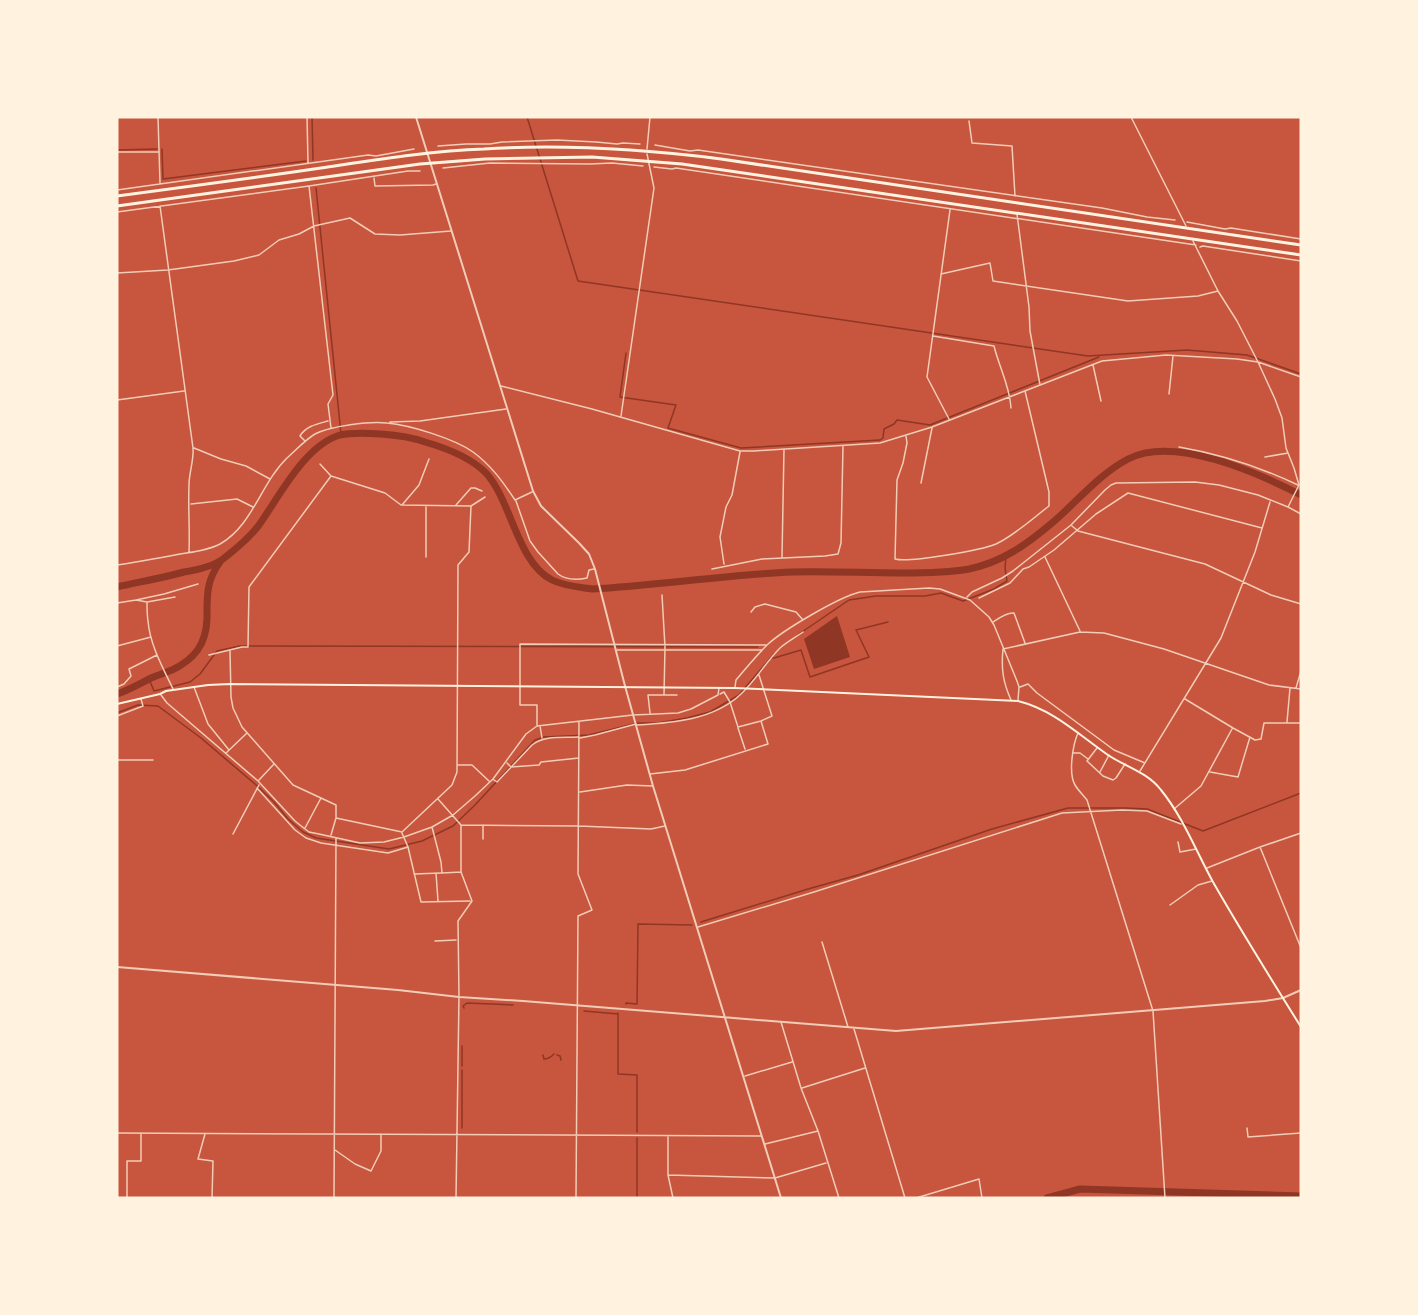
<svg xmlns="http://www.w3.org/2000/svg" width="1418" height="1315" font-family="Barlow,sans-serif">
	<rect width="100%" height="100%" fill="#c8553d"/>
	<!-- water -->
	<path fill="#8f3625" d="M837 616 850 657 814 669 804 639Z"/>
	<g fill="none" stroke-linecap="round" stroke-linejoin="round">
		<!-- stream -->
		<path stroke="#8f3625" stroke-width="1.5" d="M312 117 313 160
			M527 117 578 281 1088 356 1187 350 1247 355 1301 374
			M162 149 163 179 306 161
			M117 150 157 149
			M316 188 341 434
			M626 353 620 397 676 405 668 428 741 448 880 440 883 438 884 429 894 424 897 420 930 425 1099 357
			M799 634 849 600 876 596H925L941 593 963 601 994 589 1007 581 1005 568 1006 556
			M771 658H774L801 650 810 677 869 657 856 630 888 622
			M149 679 154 691 190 682 200 674 217 651 240 646 758 647
			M117 713 138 705 158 706 201 738 255 784 274 802 288 819 303 832 316 838 389 849 422 841 453 826 474 806 535 740 544 737 589 735 638 723H657L687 718 710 712 739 695 774 654
			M701 922 808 889 858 875 992 829 1068 808H1126L1147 809 1203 831 1301 793
			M626 1004V1003L637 1004 638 924 692 925
			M464 1008 463 1006 467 1003 513 1005
			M584 1011 618 1014
			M618 1013V1074L637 1075V1132
			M543 1055 544 1059C548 1059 551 1057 554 1054
			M557 1055 560 1056 561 1060
			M462 1066V1046
			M462 1128V1070
			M637 1198V1138"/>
		<!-- river -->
		<path stroke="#8f3625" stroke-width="7" d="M117 587C139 582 162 578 184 572 197 570 212 567 223 559 236 549 249 538 259 525 279 497 305 445 340 435 353 432 367 433 381 434 396 435 411 437 425 442 446 448 470 457 486 473 512 502 517 562 552 580 564 586 579 587 592 589 659 585 725 575 792 572 828 571 865 573 901 573 923 573 947 573 969 569 1002 562 1026 545 1052 523 1077 502 1098 475 1128 459 1174 435 1258 473 1301 495
			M117 694C129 690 139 684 151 678 158 675 165 673 172 670 195 659 206 644 207 619 207 596 206 581 220 562
			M1047 1198 1080 1189 1301 1196"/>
		<!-- minor -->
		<path stroke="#f1ccb7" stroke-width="1.5" d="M158 117 160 183
			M307 117 308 163
			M1131 117 1186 226
			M969 121 972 143 1012 146 1015 196
			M655 145 690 151 698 150 1102 208 1147 217 1175 220
			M438 146 466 144H490L502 142 557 140 596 142 617 144 623 143 640 144
			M647 149 650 117
			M117 152H158
			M654 167 672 169 676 168 1196 245
			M443 168 490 163 590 164 612 163 643 166
			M374 178 375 186 433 185 436 184
			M309 186 333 395 328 404 331 428
			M117 190 368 155 376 156 414 149
			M160 206 193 448C194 461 189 472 189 485 188 507 190 530 189 552
			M117 212 309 186 408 171H420
			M1017 214 1029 307 1030 331 1040 385
			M1187 222 1225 229 1231 228 1301 239
			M1193 241 1218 291 1237 321 1258 362 1275 399 1282 418 1286 448 1294 468 1299 485 1288 507
			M1200 247 1203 246 1301 261
			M117 273 168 270 234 261 259 255 279 240 299 234 314 226 350 218 375 234 400 235 451 231
			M941 274 990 263 993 281 1128 301 1198 296 1218 291
			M933 336 994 346C999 367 1010 386 1011 408
			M1093 365 1101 401
			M501 386 592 409 740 451H754L880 443 932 427 1102 361 1166 355 1237 359 1258 362 1301 377
			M1169 394 1173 356
			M117 400 184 391
			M621 416 654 188 647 154
			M949 419 927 377 950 210
			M390 422 420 421 506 409
			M906 436 907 443 903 463 897 480 895 559C909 563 982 550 996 544 1015 535 1032 519 1049 506V492L1025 391
			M305 441 300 436C306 426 317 424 328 421
			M1179 447C1220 454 1260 467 1298 485
			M194 448 221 459 246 466 270 479
			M1265 457 1288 453
			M320 464 331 476 385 493 401 505 471 506 485 497
			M921 483 932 428
			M516 501 530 541 538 552 558 574C566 580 577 580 587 578L589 570 594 569
			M191 504 237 499 253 507
			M402 505 419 485 429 459
			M456 505 471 488H475L482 491
			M426 507V557
			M1072 526 1078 531 1205 564 1271 595 1301 604
			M782 557 784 449
			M1045 557 1080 631
			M724 564 720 537 726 507 732 495 740 452
			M117 565C138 562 159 558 180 554 194 552 208 550 220 544 253 525 261 483 287 458 296 450 305 440 315 434 331 426 369 421 387 423 410 425 455 439 473 452 491 465 503 482 515 500L532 492
			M712 569 762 559 825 556 838 554 841 543 843 446
			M662 595 665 647 664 695
			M967 597 972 592 1002 578 1013 571 1071 525 1105 490 1111 485 1116 483 1195 482 1219 485 1258 495 1288 507 1301 514
			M979 598 1010 583 1023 569 1029 567 1054 550 1096 514 1128 493 1262 528
			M136 600 164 594 198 584
			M147 602C147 608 147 615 148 621 150 645 163 668 173 689
			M117 603 136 600 147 602 175 597
			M751 612 755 607 765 604 796 612 803 620
			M993 622C999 618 1007 612 1014 613L1025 643
			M117 646 151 637
			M617 650H762
			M230 651 231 697 233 708 242 727 293 785 336 805V818L331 835
			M209 655 242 647H248L249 587 331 476
			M117 687 124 684 131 676 129 669 157 655
			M194 687 208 724 229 750
			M735 687 736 680C746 668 756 656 767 645 783 630 839 597 860 592L929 588 940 589 970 600 989 617 994 625 1017 681 1019 687 1018 700
			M1020 687 1028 684 1037 693 1114 750 1145 763
			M1296 688 1301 671
			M720 694 724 692 730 702 738 727 761 721 772 716 759 675
			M161 695 167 703 258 781 295 821 305 829 309 832 319 834 360 843 384 842 404 837 432 827 453 815 475 796 493 779 526 734 537 726 633 715 678 713 691 709 718 695 719 688
			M1185 699 1233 728 1255 740 1261 739 1264 723H1301
			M1011 700C1003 682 1001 669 1003 649L1080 632 1104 633 1164 649 1269 685 1301 689
			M650 713 648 695H677
			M117 716 143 706 141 699
			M1287 722 1290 688
			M537 725V705H520V644L766 645
			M637 725C672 723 714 720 741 694 756 680 766 662 780 648 787 642 796 637 803 632
			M540 726 542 738
			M738 728 745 749
			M1078 733C1073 744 1068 773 1075 785 1078 790 1083 795 1087 800L1153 1011 1165 1198
			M580 738 595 735 636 724
			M1097 748 1087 761 1103 776 1113 780 1116 778 1125 764
			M226 753 247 733
			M1073 753H1080L1088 759
			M117 760H153
			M507 763 511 767 539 765 541 762 579 758
			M458 765H472L489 781
			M1140 771 1221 638 1255 552 1270 502
			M1100 772 1109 755
			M1210 772 1238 777 1250 737
			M650 774 685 770 768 744 761 721
			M259 780 274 764
			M494 780 497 782 532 745C545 735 563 738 578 737
			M257 788 295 830 306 838 321 843 388 853 408 847
			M580 792 627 785 653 786
			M438 799 461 825 579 826 651 829 665 826
			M1174 809 1201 786 1232 729
			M336 818 402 832 452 785 457 772 458 565 469 552 471 506
			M432 827 441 862 442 873 461 872 472 901 458 921 459 997 456 1198
			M305 828 321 798
			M402 833 408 847 421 902 470 901
			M233 834 259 785
			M483 839V825
			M1178 842 1180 852 1196 849
			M1260 847 1301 948
			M1207 868 1260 847 1301 833
			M461 872V825
			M436 873 438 901
			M414 874 441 873
			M1170 905 1198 885 1212 881
			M698 927 814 892 1062 813 1122 810 1147 811 1181 824
			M435 941 456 940
			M822 942 848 1027
			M781 1022 801 1088 818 1131 839 1198
			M854 1029 905 1198
			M745 1076 792 1062
			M802 1088 865 1068
			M1247 1128 1248 1137 1301 1133
			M117 1133 761 1136
			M205 1134 198 1159 213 1161 212 1198
			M668 1137V1175L673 1198
			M765 1144 818 1131
			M335 1150 355 1164 371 1171 381 1151V1134
			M668 1175 775 1178 826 1163
			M127 1198V1161H141V1133
			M334 1198 336 839
			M576 1198 578 916 592 910 578 874 579 722
			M916 1198 979 1179 982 1198"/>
		<!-- tertiary -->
		<path stroke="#f1ccb7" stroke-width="2" d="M416 117 533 491 541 506 579 543 589 554 595 569 625 686 653 786 781 1198
			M117 967 398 990 459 997 523 1001 896 1031 1265 1001 1283 998 1301 990"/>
		<!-- secondary -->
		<path stroke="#fff3e0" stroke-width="2" d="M117 704 160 694 166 691 208 685 230 684 735 688 1018 701C1054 710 1079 735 1108 755 1126 767 1147 772 1161 790 1183 817 1196 851 1213 882 1241 931 1271 979 1301 1027"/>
		<!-- trunk -->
		<path stroke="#fff3e0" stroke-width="3" d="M117 196C185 187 253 178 321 168 375 160 429 151 484 149 563 144 642 149 721 159L1301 245
			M117 206 420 164 485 159 592 157 682 164 1301 255"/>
	</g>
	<!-- border -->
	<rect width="1418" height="1315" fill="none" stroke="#fff3e0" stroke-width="237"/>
</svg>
